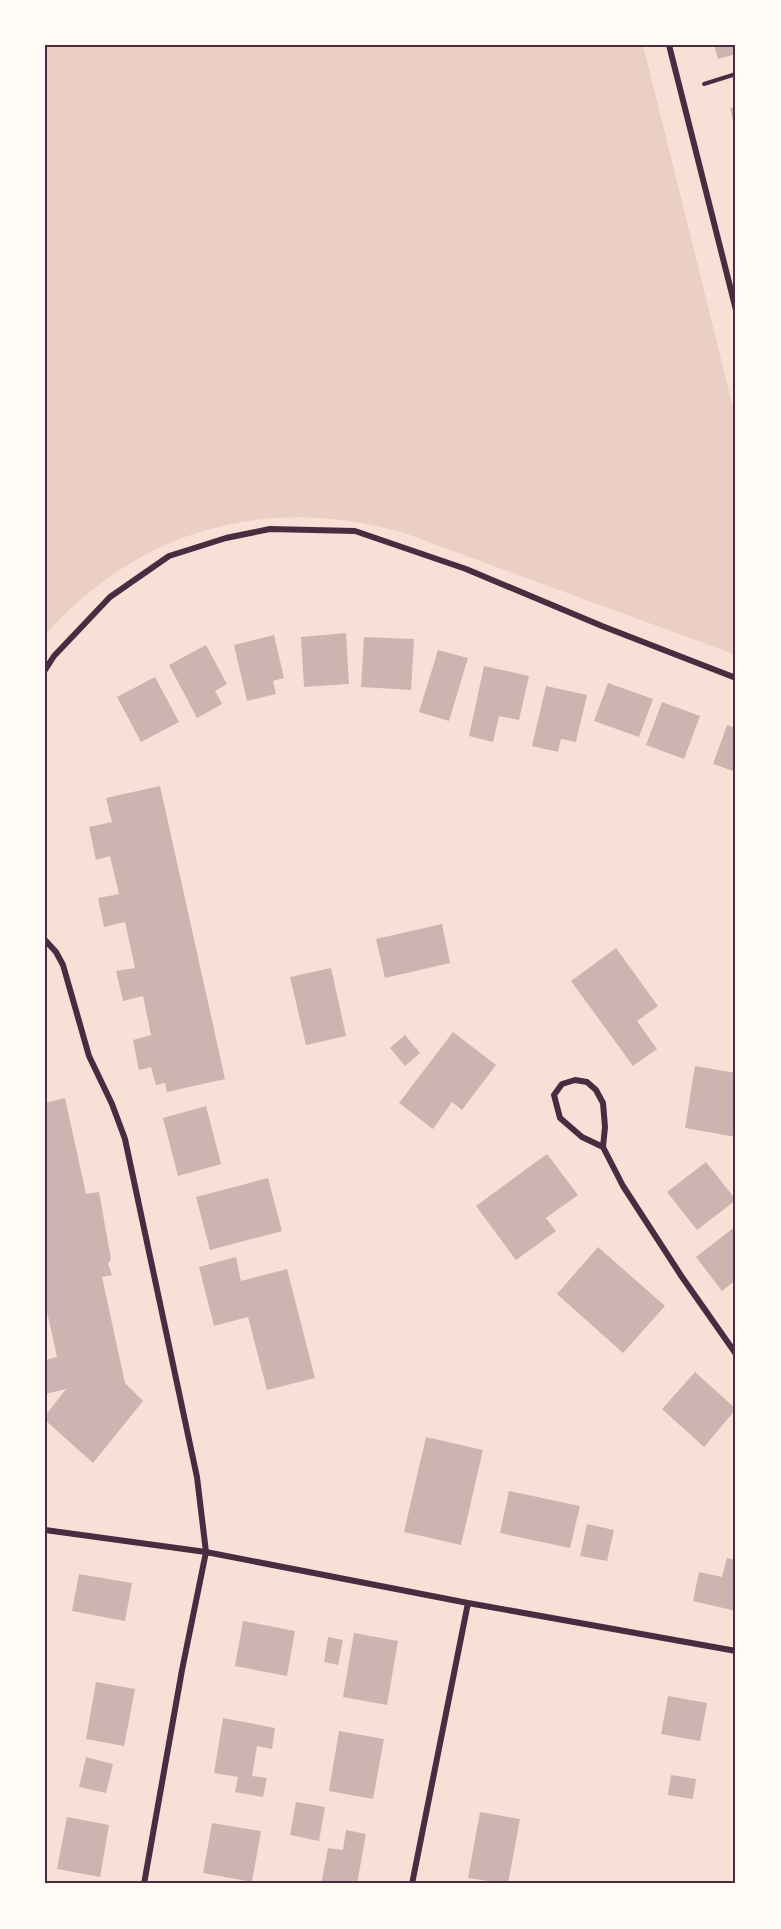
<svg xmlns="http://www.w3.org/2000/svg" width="781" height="1929" font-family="Rubik,sans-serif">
	<rect width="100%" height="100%" fill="#f7e1d7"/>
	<!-- green -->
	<path fill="#ebcfc5" d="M45 45H643L736 419V655L404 533C269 494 139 528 45 635Z"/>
	<!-- building -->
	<path fill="#ccb4b1" d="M714 45H736V54L718 59Z
		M736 107V131H735L730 108Z
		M346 633 349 684 304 687 301 637Z
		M274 635 284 678 273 681 276 694 247 701 234 645Z
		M364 637 414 639 411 690 361 687Z
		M206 645 227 684 215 691 222 704 197 718 169 665Z
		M438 650 468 658 449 721 419 712Z
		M484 666 529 676 519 720 499 716 493 742 469 736Z
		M155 677 179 722 141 742 117 697Z
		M608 683 653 699 639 737 594 721Z
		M546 686 587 695 576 742 561 739 558 752 532 746Z
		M662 702 700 716 684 759 646 745Z
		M727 725 736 728V772L713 764Z
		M160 786 225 1079 167 1092 165 1083 156 1085 151 1067 139 1070 133 1040 151 1035 143 996 123 1001 116 971 135 968 125 922 104 927 98 898 119 894 110 856 96 860 89 827 112 822 106 798Z
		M442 924 450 963 385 978 376 939Z
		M616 948 658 1006 637 1021 657 1049 633 1066 571 981Z
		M331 968 346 1036 306 1045 290 977Z
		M453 1032 496 1065 462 1110 452 1102 433 1129 399 1103Z
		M405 1035 420 1053 405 1066 390 1048Z
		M695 1066 736 1073V1137L685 1128Z
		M65 1098 86 1194 99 1192 111 1259 108 1264 112 1275 102 1277 125 1383 143 1401 93 1463 45 1420V1416L66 1389 45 1394V1360L57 1357 45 1303V1103Z
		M206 1106 221 1164 178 1176 163 1118Z
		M547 1154 578 1195 546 1218 556 1231 516 1260 476 1206Z
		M706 1162 736 1200 697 1230 667 1192Z
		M268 1178 282 1231 210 1250 196 1197Z
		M736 1226V1280L722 1291 696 1257Z
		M598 1247 665 1306 623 1353 557 1294Z
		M236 1257 241 1281 287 1269 315 1378 267 1390 248 1317 214 1326 199 1267Z
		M695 1372 736 1409 704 1447 662 1409Z
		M426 1437 483 1450 461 1545 404 1532Z
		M509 1491 580 1506 570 1548 500 1533Z
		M587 1524 614 1530 607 1561 580 1556Z
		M727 1558 736 1560V1611L693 1601 699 1572 722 1577Z
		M79 1574 132 1583 125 1621 72 1611Z
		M243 1621 295 1631 287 1676 235 1666Z
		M354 1633 398 1641 387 1705 343 1697Z
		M328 1637 343 1640 338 1665 324 1662Z
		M96 1682 135 1689 124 1746 86 1739Z
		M668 1696 707 1703 700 1741 661 1734Z
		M223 1718 275 1728 272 1749 257 1746 252 1776 267 1778 263 1797 235 1792 238 1777 214 1773Z
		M339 1731 384 1739 373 1799 329 1791Z
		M86 1757 113 1764 106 1793 79 1787Z
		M671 1775 696 1779 693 1799 668 1795Z
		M296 1802 325 1807 319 1841 290 1835Z
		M480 1812 520 1819 508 1884 468 1878Z
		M67 1817 109 1825 100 1877 57 1869Z
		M212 1823 261 1831 252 1882 203 1873Z
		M346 1830 366 1834 357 1884H321L328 1848 343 1850Z"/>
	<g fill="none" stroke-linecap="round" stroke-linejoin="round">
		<!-- path -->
		<path stroke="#4a2c40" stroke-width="4" d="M704 84 736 74"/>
		<!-- minor -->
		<path stroke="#4a2c40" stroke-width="6" d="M669 45 736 310
			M45 670 54 656 110 597 169 556 226 538 270 529 355 531 466 569 602 626 736 678
			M45 940 56 952 63 965 89 1056 112 1104 125 1139 197 1477 206 1552 182 1670 144 1884
			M603 1147 582 1137 560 1118 554 1095 562 1084 575 1080 587 1082 596 1090 603 1103 605 1127 603 1147 623 1186 682 1277 736 1354
			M45 1530 206 1552 468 1603 736 1651
			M412 1884 468 1603"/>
	</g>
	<!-- border -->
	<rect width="781" height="1929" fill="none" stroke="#fffaf5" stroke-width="93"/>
	<rect x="46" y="46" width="688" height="1836" fill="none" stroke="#4a2c40" stroke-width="2"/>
</svg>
